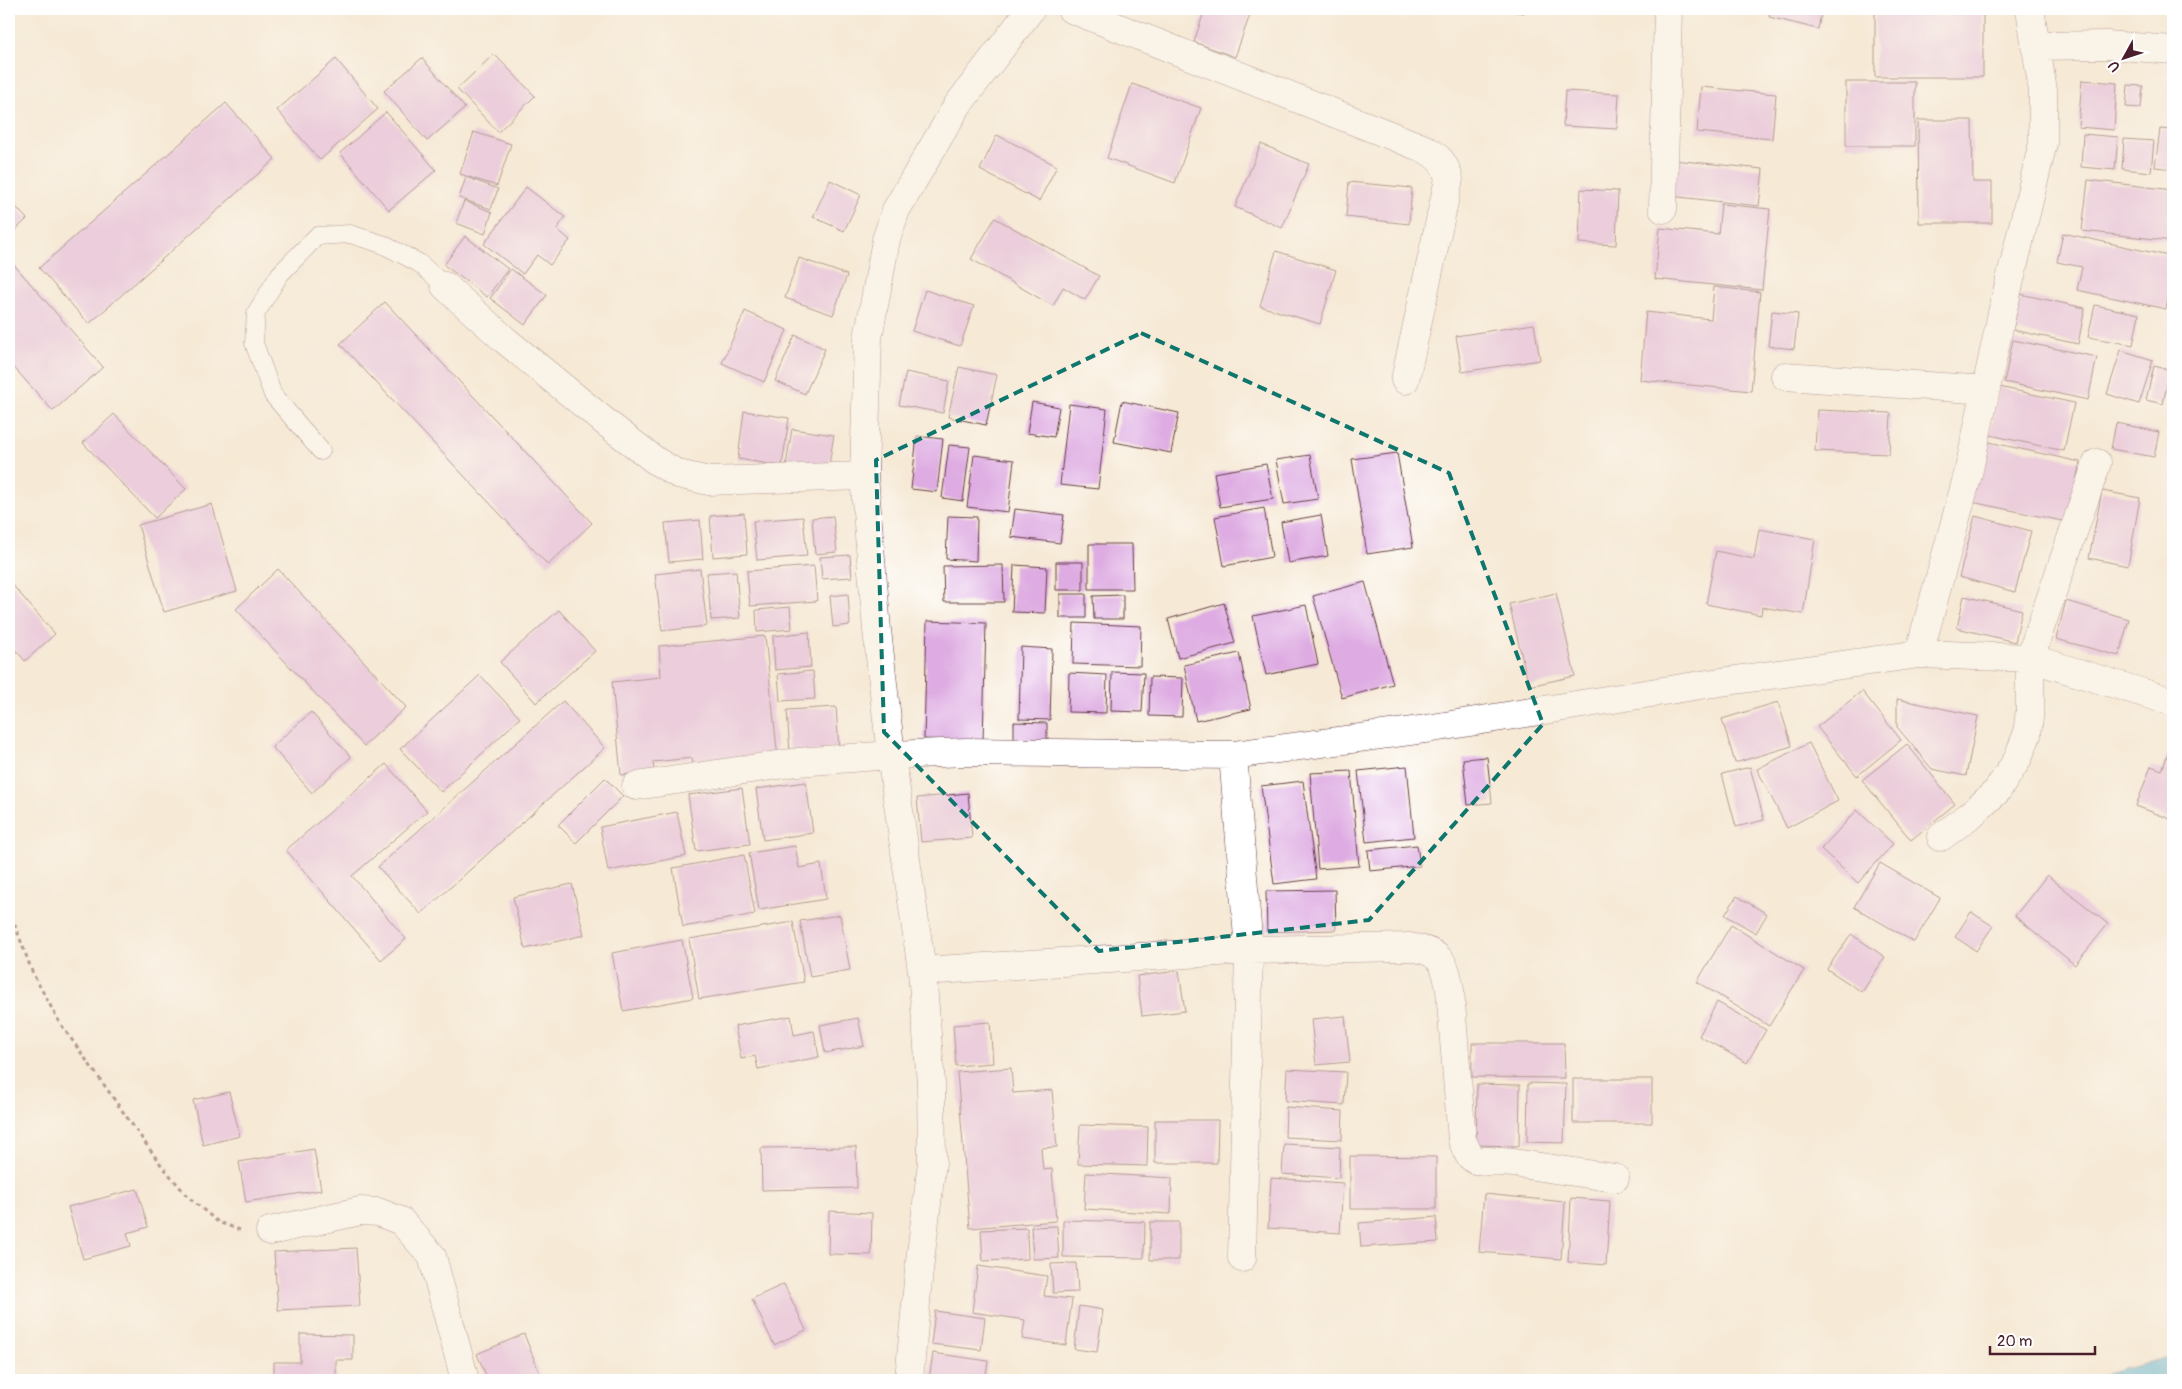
<svg xmlns="http://www.w3.org/2000/svg" width="2182" height="1389" font-family="Pangolin,sans-serif">
	<rect width="100%" height="100%" fill="#fff"/>
	<filter id="ink" filterUnits="userSpaceOnUse"><feTurbulence type="fractalNoise" baseFrequency=".02" numOctaves="2"/><feDisplacementMap in="SourceGraphic" scale="10" xChannelSelector="R" yChannelSelector="G"/><feConvolveMatrix kernelMatrix="1 2 1 2 8 2 1 2 1" color-interpolation-filters="sRGB"/></filter>
	<filter id="wash" filterUnits="userSpaceOnUse"><feTurbulence type="fractalNoise" baseFrequency=".0096" numOctaves="4" result="noise"/><feDisplacementMap in="SourceGraphic" scale="20" xChannelSelector="R" yChannelSelector="G"/><feGaussianBlur stdDeviation="1.12" result="paint"/><feColorMatrix in="noise" values="0 0 0 0 0 0 0 0 0 0 0 0 0 0 0 0 0 1.4 0 .05"/><feComposite in="paint" operator="in"/></filter>
	<g filter="url(#wash)">
		<rect width="100%" height="100%" fill="#f6e9d5"/>
		<!-- water -->
		<path fill="#58b5d7" stroke="#516a81" d="M2173 1356V1380H2084Z"/>
		<g id="blocks">
			<!-- building -->
			<path fill="#deace2" d="M1205 9H1252L1235 57 1194 42Z
				M1497 9H1524V13Z
				M1771 9H1822L1818 29 1769 17Z
				M1875 9H1983V77H1875Z
				M494 54 535 96 498 132 457 89Z
				M422 58 465 108 427 141 384 91Z
				M336 59 378 109 320 160 277 110Z
				M2082 80 2117 83 2114 130 2078 127Z
				M1846 82H1915V146H1846Z
				M1132 84 1201 108 1175 183 1107 158Z
				M2128 85 2143 86 2141 108 2126 107Z
				M1701 87 1776 94 1772 139 1697 132Z
				M1565 91 1619 94 1617 129 1563 126Z
				M226 103 275 159 89 324 39 268Z
				M386 112 436 170 389 210 340 153Z
				M1918 120H1972L1973 182H1992V223H1919Z
				M2160 129 2173 130V169L2155 167Z
				M474 132 511 144 497 186 460 174Z
				M2083 134 2118 137 2115 170 2081 167Z
				M997 135 1057 166 1039 201 980 170Z
				M2124 139 2154 141 2151 172 2122 169Z
				M1261 144 1309 164 1282 228 1235 207Z
				M1673 160 1763 169 1759 206 1670 196Z
				M466 177 498 189 491 209 459 198Z
				M830 180 861 195 844 231 813 217Z
				M2088 180 2173 190V241L2082 231Z
				M1349 182 1412 188 1409 224 1346 217Z
				M526 187 565 217 557 229 570 240 550 265 537 255 523 274 484 244Z
				M1581 189 1618 191 1616 245 1579 243Z
				M9 199 27 219 9 236Z
				M464 201 492 212 485 234 456 223Z
				M1721 204 1770 209 1762 290 1655 279 1660 228 1718 234Z
				M995 218 1099 276 1085 300 1063 287 1053 306 971 259Z
				M2063 233 2173 257V275L2166 309 2077 290 2082 267 2057 262Z
				M465 236 508 269 487 297 444 265Z
				M1276 251 1336 270 1320 324 1260 306Z
				M799 258 847 275 833 315 785 298Z
				M9 259 103 367 53 411 9 362Z
				M511 269 547 295 525 325 490 298Z
				M1714 287 1760 292 1751 391 1640 380 1646 312 1711 319Z
				M925 290 974 306 960 346 912 331Z
				M2020 294 2085 308 2078 344 2013 330Z
				M385 302 592 523 548 565 340 344Z
				M2095 305 2139 314 2133 345 2088 337Z
				M745 311 787 330 764 382 722 363Z
				M1772 311 1798 314 1794 349 1768 346Z
				M1534 324 1540 360 1462 372 1456 336Z
				M795 335 825 349 805 394 775 381Z
				M2013 340 2097 357 2088 400 2004 382Z
				M2121 350 2153 360 2139 404 2107 394Z
				M2154 366 2170 370 2163 404 2146 400Z
				M959 367 997 375 986 425 948 417Z
				M906 372 949 381 943 413 899 405Z
				M1999 387 2074 403 2064 451 1990 435Z
				M1122 401 1179 413 1171 453 1114 442Z
				M1032 402 1059 407 1054 437 1027 433Z
				M1069 404 1107 409 1098 489 1060 485Z
				M1817 410 1891 413 1889 454 1815 451Z
				M744 411 789 418 782 466 738 459Z
				M114 414 186 489 155 518 83 443Z
				M2116 423 2159 432 2154 457 2111 449Z
				M792 429 834 435 828 471 786 465Z
				M917 436 943 439 937 492 911 489Z
				M1980 440 2080 462 2067 522 1967 501Z
				M949 445 970 447 963 501 942 498Z
				M1397 453 1413 547 1367 554 1352 459Z
				M974 455 1014 460 1008 512 967 507Z
				M1310 455 1318 499 1284 504 1276 460Z
				M1266 464 1273 499 1220 507 1214 473Z
				M2102 491 2140 498 2128 566 2089 558Z
				M212 504 237 591 164 612 138 525Z
				M1264 508 1272 557 1224 566 1215 517Z
				M1015 509 1064 515 1060 543 1011 537Z
				M744 513 747 554 713 557 710 516Z
				M1321 515 1328 556 1288 563 1281 522Z
				M833 516 837 552 815 554 812 518Z
				M948 516 977 517 976 561 946 559Z
				M1975 516 2031 531 2015 592 1959 577Z
				M803 517 807 556 757 560 753 521Z
				M700 520 703 559 669 562 665 523Z
				M1759 529 1815 539 1803 614 1762 607 1761 615 1706 604 1716 551 1754 559Z
				M1089 544H1132L1133 589H1089Z
				M850 555 852 577 822 579 820 557Z
				M1056 562H1083V590H1056Z
				M1003 565 1004 602H944L943 566Z
				M1014 565 1047 567 1045 613 1012 612Z
				M814 566 817 601 750 606 747 571Z
				M278 569 406 707 364 746 236 609Z
				M700 569 707 626 662 631 655 574Z
				M736 571 740 618 711 620 707 573Z
				M9 581 55 634 25 661 9 642Z
				M1365 582 1393 684 1342 698 1313 596Z
				M1556 593 1575 676 1529 686 1509 604Z
				M848 594 850 625 833 627 830 596Z
				M1060 594H1086V618H1060Z
				M1123 595V619H1094L1093 596Z
				M1964 596 2022 610 2015 642 1957 628Z
				M2066 601 2129 619 2119 656 2056 639Z
				M1224 603 1235 643 1178 658 1168 619Z
				M1306 605 1318 664 1266 675 1253 616Z
				M790 607 792 629 757 632 756 610Z
				M559 610 595 651 536 703 500 662Z
				M927 621 986 623 983 741 924 739Z
				M1074 623 1141 626 1140 666 1073 664Z
				M809 632 811 667 775 670 773 636Z
				M765 636 778 759 693 766 692 758 653 762 654 772 621 775 612 682 661 677 659 646Z
				M1021 647 1052 649 1050 720 1019 719Z
				M1239 653 1251 709 1196 721 1184 665Z
				M813 671 815 699 780 701 778 674Z
				M1112 672 1144 673 1142 712 1111 711Z
				M1069 673 1107 675 1106 713 1068 712Z
				M480 675 520 718 441 792 400 749Z
				M1150 677 1183 678 1182 717 1149 716Z
				M1862 691 1901 740 1857 776 1817 727Z
				M1897 699 1978 716 1966 776 1932 769 1897 727Z
				M563 701 605 748 421 914 378 867Z
				M1778 702 1792 746 1735 763 1722 719Z
				M836 707 839 749 790 753 787 710Z
				M311 712 351 757 312 793 272 747Z
				M1014 722 1047 723V742L1014 741Z
				M2173 739V820L2136 806 2151 766 2162 770Z
				M1809 743 1838 801 1787 828 1757 769Z
				M1907 744 1955 804 1911 840 1862 780Z
				M1487 757 1492 803 1468 805 1463 759Z
				M386 764 427 811 352 876 406 939 381 960 286 850Z
				M1407 766 1414 837 1366 842 1358 771Z
				M1750 767 1764 820 1736 827 1722 774Z
				M1351 771 1359 866 1318 869 1310 773Z
				M605 778 623 796 576 843 558 825Z
				M1303 781 1316 879 1274 884 1261 786Z
				M806 782 813 833 763 840 756 789Z
				M742 788 750 844 696 851 688 795Z
				M968 793 972 838 921 842 917 798Z
				M1857 810 1893 844 1858 883 1821 849Z
				M677 812 686 856 608 871 600 827Z
				M1417 845 1420 866 1370 871 1368 850Z
				M795 846 799 868 821 864 826 899 759 910 749 853Z
				M744 855 755 914 683 927 673 868Z
				M1880 863 1940 898 1914 942 1854 907Z
				M2047 875 2108 924 2075 965 2015 916Z
				M572 884 584 935 525 949 513 897Z
				M1335 890 1336 930 1267 932 1266 891Z
				M1737 896 1767 914 1756 933 1725 915Z
				M1971 912 1993 926 1976 951 1955 937Z
				M840 915 850 970 810 977 800 921Z
				M793 922 804 982 699 999 689 939Z
				M1731 925 1804 970 1769 1026 1697 982Z
				M1851 934 1885 957 1862 992 1827 969Z
				M682 940 693 998 623 1011 612 953Z
				M1179 971 1185 1011 1142 1016 1137 976Z
				M1717 1002 1766 1030 1747 1063 1699 1036Z
				M791 1016 794 1035 814 1031 819 1057 758 1069 755 1056 741 1059 735 1026Z
				M1345 1016 1350 1062 1316 1065 1311 1019Z
				M858 1018 864 1046 825 1053 820 1025Z
				M990 1022 993 1063 956 1066 953 1025Z
				M1472 1043H1564L1565 1078 1472 1077Z
				M1011 1068 1013 1093 1052 1090 1057 1147 1041 1148 1043 1170 1052 1169 1056 1221 970 1228 957 1072Z
				M1287 1069 1346 1072 1344 1105 1285 1101Z
				M1573 1079H1652V1123H1573Z
				M1528 1083 1566 1084 1564 1143 1527 1142Z
				M1477 1084 1520 1085 1519 1146 1476 1145Z
				M229 1092 240 1136 203 1145 193 1100Z
				M1286 1107 1343 1111 1342 1140 1285 1137Z
				M1155 1120H1218L1217 1163H1155Z
				M1080 1125 1148 1127 1147 1166 1078 1164Z
				M1284 1144 1340 1147 1339 1178 1282 1174Z
				M856 1147 857 1188 762 1190 761 1148Z
				M314 1149 321 1190 246 1202 239 1162Z
				M1350 1156 1436 1157V1209H1350Z
				M1086 1173 1172 1178 1171 1214 1084 1209Z
				M1271 1178 1343 1183 1340 1233 1268 1228Z
				M137 1189 148 1227 127 1233 131 1246 83 1259 68 1207Z
				M1484 1194 1565 1202 1561 1259 1479 1252Z
				M1571 1198 1610 1201 1606 1265 1568 1262Z
				M829 1211 872 1213 871 1255 828 1254Z
				M1436 1217 1438 1242 1361 1247 1359 1223Z
				M1063 1220 1145 1222 1144 1258 1063 1257Z
				M1150 1222H1179V1260H1150Z
				M1057 1226 1059 1258 1033 1259 1031 1227Z
				M1027 1228 1028 1259 983 1261 981 1230Z
				M356 1248 360 1306 278 1310 274 1252Z
				M1076 1263 1078 1292 1053 1293 1051 1264Z
				M978 1266 1047 1276 1044 1296 1072 1299 1066 1345 1022 1339 1025 1320 972 1312Z
				M784 1284 806 1330 774 1345 752 1299Z
				M1079 1306 1103 1310 1097 1352 1074 1349Z
				M935 1311 985 1318 981 1350 931 1344Z
				M300 1334 353 1335V1360H336V1380H274V1362H300Z
				M524 1334 542 1379 488 1380 477 1354Z
				M933 1353 988 1361 985 1380H929Z"/>
		</g>
	</g>
	<g filter="url(#ink)">
		<use href="#blocks" fill-opacity="0" stroke="#643d44" stroke-width="1"/>
		<g fill="none" stroke-linecap="round" stroke-linejoin="round">
			<!-- service casing -->
			<g stroke="#643d44" stroke-width="19">
				<path id="service" d="M321 451 273 395 254 343 256 313 280 274 317 236 350 234 382 244 419 263 445 286"/>
			</g>
			<!-- minor casing -->
			<g stroke="#643d44" stroke-width="29">
				<path id="minor" d="M1071 9 1425 149C1439 157 1445 163 1449 179L1405 380
					M2035 46 2107 45 2173 50
					M1663 209 1668 9
					M445 286 505 340 609 425 656 461 678 474 709 481 864 476
					M1785 376 1986 390
					M1919 654 1968 474 2002 313 2043 143V91L2030 9
					M1233 755 1249 950 1242 1258
					M636 786 798 762 891 755 966 752 1233 755 1426 729 1707 684 1919 654 2030 658 2173 702
					M1941 837 1973 813 1997 791 2017 760 2027 735 2030 709V658L2097 463
					M922 971 1249 950 1410 947C1441 952 1445 961 1450 990L1462 1140 1469 1155 1475 1160 1514 1163 1615 1178
					M270 1231 360 1211 378 1212 401 1221 432 1256 465 1380
					M909 1380 919 1270 932 1162 931 1084 922 971 891 755 877 630 864 476 868 338 886 240 896 210 957 106 1031 9"/>
			</g>
			<!-- path -->
			<path stroke="#643d44" stroke-width="3" stroke-dasharray="4 4" stroke-linecap="butt" d="M9 909 33 974 60 1023 158 1161 188 1197 218 1222 240 1230"/>
			<!-- service -->
			<use href="#service" stroke="#fff" stroke-width="18"/>
			<!-- minor -->
			<use href="#minor" stroke="#fff" stroke-width="28"/>
		</g>
	</g>
	<!-- marked area -->
	<path d="M0 0H2182V1389H0ZM1141 333 1449 473 1543 724 1369 920 1099 951 884 732 876 460Z" fill="#f6e9d5" fill-opacity=".55" fill-rule="evenodd"/>
	<path fill="none" stroke="#0f766e" stroke-width="4" stroke-dasharray="10 6" stroke-linejoin="round" d="M1141 333 1449 473 1543 724 1369 920 1099 951 884 732 876 460Z"/>
	<!-- margin -->
	<rect width="2182" height="1389" fill="none" stroke="#fff" stroke-width="30"/>
	<!-- north arrow -->
	<g transform="translate(2124 58) rotate(230)" stroke="#ffffff" stroke-width="4" paint-order="stroke">
	<path d="M0-4L9 19L0 12L-9 19Z" fill="#4a1f2b"/>
	<text y="-8" font-size="14" font-weight="bold" text-anchor="middle" fill="#4a1f2b">U</text>
	</g>
	<!-- scale -->
	<path d="M1990 1346v8h105v-8" fill="none" stroke="#4a1f2b" stroke-width="2.5"/>
	<text x="1997" y="1346" font-size="15" fill="#4a1f2b" stroke="#ffffff" stroke-width="4" paint-order="stroke">20 m</text>
</svg>
